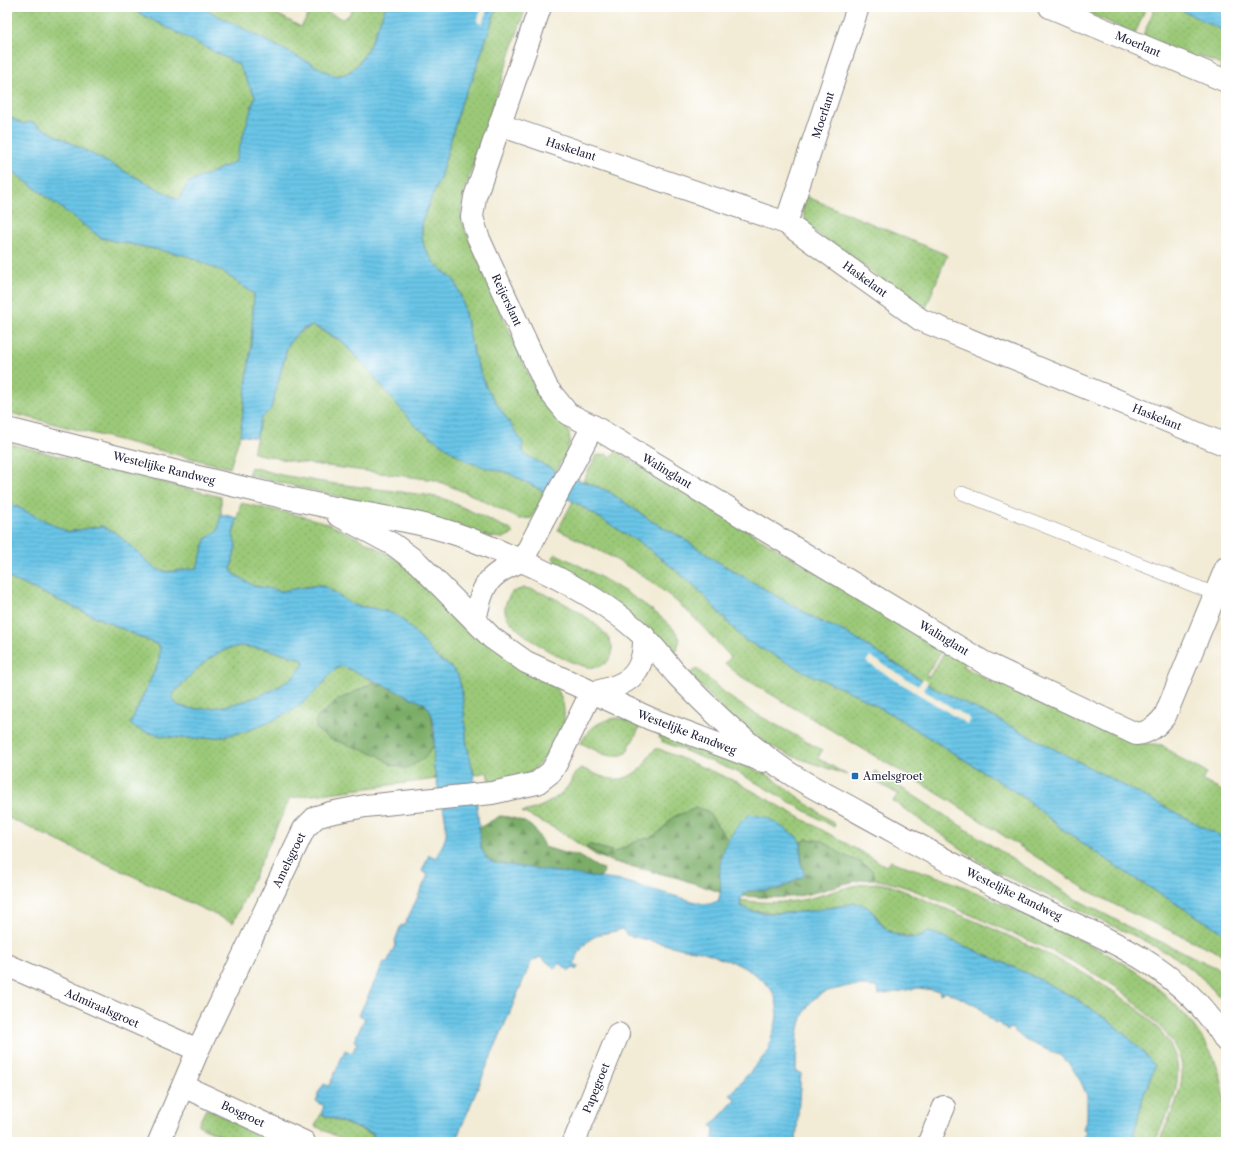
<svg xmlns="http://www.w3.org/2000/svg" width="1233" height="1149" font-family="'Libre Caslon Text',serif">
	<defs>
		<pattern id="grass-dots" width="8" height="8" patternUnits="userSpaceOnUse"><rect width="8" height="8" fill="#9bc978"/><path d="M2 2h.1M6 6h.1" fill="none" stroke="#85ac69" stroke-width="1.8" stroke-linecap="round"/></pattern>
		<pattern id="forest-firs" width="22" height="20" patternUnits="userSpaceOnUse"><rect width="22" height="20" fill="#7cad68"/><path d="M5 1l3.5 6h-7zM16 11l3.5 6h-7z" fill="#658c57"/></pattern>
		<pattern id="water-rules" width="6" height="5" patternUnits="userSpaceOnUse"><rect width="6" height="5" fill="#69c5e7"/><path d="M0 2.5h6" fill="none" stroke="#5ba9c7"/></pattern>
	</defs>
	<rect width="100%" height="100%" fill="#fff"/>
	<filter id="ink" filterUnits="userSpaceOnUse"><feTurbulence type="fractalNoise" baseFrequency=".025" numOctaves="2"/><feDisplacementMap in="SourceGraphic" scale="8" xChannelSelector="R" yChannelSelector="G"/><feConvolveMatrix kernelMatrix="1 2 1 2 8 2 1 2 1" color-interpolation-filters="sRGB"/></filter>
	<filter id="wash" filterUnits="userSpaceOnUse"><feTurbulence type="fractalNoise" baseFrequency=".012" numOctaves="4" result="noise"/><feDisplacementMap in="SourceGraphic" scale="16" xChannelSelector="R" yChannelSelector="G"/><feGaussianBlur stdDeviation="0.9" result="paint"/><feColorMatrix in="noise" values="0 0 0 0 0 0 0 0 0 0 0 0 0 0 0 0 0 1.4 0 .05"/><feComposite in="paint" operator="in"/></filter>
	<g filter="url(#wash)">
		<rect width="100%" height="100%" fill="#f2ebd5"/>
		<!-- grass -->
		<path fill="url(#grass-dots)" stroke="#5e765a" d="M7 7H129L238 64 255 96 236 162 188 183 179 200 31 122 23 124 7 116Z
			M201 7H264L301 27 313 7H316L343 19 349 15 353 7H386C377 25 367 61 349 72 345 75 340 75 335 76Z
			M497 7H526L464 192 461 212 463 225 538 396C548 411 575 424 569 446 566 455 560 463 556 471L525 455 522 450 486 387 474 355 462 300 455 281 435 264 425 249 422 238V221L440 178 462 101 473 78Z
			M1075 7H1146L1135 34Z
			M1155 7H1175L1226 32V71L1220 69 1221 65 1198 55 1197 59 1143 36Z
			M7 167 101 238 188 256 223 272 254 294 251 347 240 435 230 468 7 412Z
			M805 196 947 255 925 310 811 229C803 219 801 208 805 196Z
			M313 326 341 341 436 439 454 453 490 469 506 472 545 492 532 518 519 519 474 496 435 480 296 462 253 453 261 419 271 409 288 345C295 335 302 330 313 326Z
			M7 443 221 497V514L218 530 206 539 197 568 168 572 156 569 116 533 101 526 68 532 7 502Z
			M616 451 943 649 926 675 929 677 946 650 965 662 963 666 995 684 998 679 1132 742 1162 745 1184 761 1207 773 1203 781 1226 793V839L995 718 936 689 843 631 823 623 718 562 681 537 653 522 608 491 583 481 596 456 606 454 611 457Z
			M251 467 281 475 329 483 426 495 445 499 511 530 514 533 503 538 490 537 408 513 248 475Z
			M573 501 646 547 678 572 696 587 743 639 855 694 891 714 1022 796 1062 829 1134 878 1226 934V956L1127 911 1087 890 952 802 737 674 725 663 731 657C709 634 687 608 661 589 629 565 594 547 558 530Z
			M241 503C269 510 301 514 328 524 357 536 384 551 410 568L555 686C563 697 565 708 564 721 562 735 539 769 526 776 515 781 501 780 489 781L487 772 474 775 467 746 462 691 458 675 385 611 353 605 326 587 319 585 282 591 254 586 234 574 231 569 236 546 233 535Z
			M556 554C584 567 669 612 680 639L674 658 558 567 553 557Z
			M7 577 160 646 159 661 130 724C155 740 188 739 217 737L342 666 377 681 336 701 378 755 392 765 424 759 434 745V767L436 779 290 798 233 923 7 817Z
			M524 588C546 589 646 641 601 666 582 676 513 633 506 615 503 607 507 599 512 592Z
			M241 646 267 649 302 659 304 662C295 695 176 728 172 696L174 693C192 673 212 649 241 646Z
			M697 669 731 698 749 710 822 750 818 758 847 775 792 756 769 745 734 722 689 674Z
			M618 718 641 725 626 753C611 762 596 750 581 743 589 727 600 720 618 718Z
			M662 733 768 775 835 824 834 827 737 772 661 741 659 736Z
			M656 749H659L735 781 886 866 890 861C914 869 939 876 962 886 984 895 1006 906 1028 916 1101 949 1168 977 1210 1051 1226 1079 1226 1110 1226 1142H1159C1168 1120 1187 1086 1181 1061 1175 1042 1162 1028 1148 1015 1137 1004 1126 993 1113 985 1072 958 1025 939 980 919 945 904 911 885 873 879L875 876 860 862 843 855 823 841 807 839 801 843 796 836 745 818 728 840 707 811 697 808 673 817 661 831 650 838 639 840 615 852 588 844 586 847 606 859 597 856 558 830 522 812C539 809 556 801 568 786 572 780 574 772 581 768 603 777 619 788 641 768 647 763 648 754 656 749Z
			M875 771 1074 898 1131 928 1226 972V1004L1202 978 1175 957 1139 938 992 870 893 801 898 794 871 779Z
			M877 883 889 885 914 895C976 923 1166 992 1177 1064 1181 1091 1165 1118 1155 1142H1132L1143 1097 1155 1066C1101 998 1016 969 939 935L928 932 918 938 895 934 885 928 874 913 855 903 811 912 784 913 749 911 741 906 740 900C759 903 777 903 796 901 824 897 849 883 877 883Z
			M206 1109H207L280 1142H234L198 1125Z
			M321 1114 374 1135 378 1140 379 1136 393 1142H348L315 1126Z"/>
		<!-- forest -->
		<path fill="url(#forest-firs)" stroke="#4f6852" d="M377 681 425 704 430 709 432 717 434 745 424 759 405 769 392 765 378 755 330 739 316 729V719L336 701Z
			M697 808 707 811 728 840 720 868 722 880 720 892 678 878 610 861 586 847 588 844 615 852 639 840 650 838 661 831 673 817Z
			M500 816C512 817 530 821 537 833 540 837 541 842 545 847L567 854 578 855 597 867 603 869 604 872 601 876 595 878 502 866C480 859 481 849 479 828Z
			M807 839 823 841 843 855 860 862 872 870 875 876 873 879C847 880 823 892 798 896 780 899 761 897 742 896L747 891 779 889 799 879 803 869 801 864V843Z"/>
		<!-- water -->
		<path fill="url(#water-rules)" stroke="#467491" fill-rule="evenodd" d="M127 7H201L335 76C340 75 345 75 349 72 367 61 377 25 386 7H497L473 78 462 101 440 178 422 221V238L425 249 435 264 455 281 462 300 474 355 486 387 523 443 522 450 525 455 556 471 608 491 653 522 681 537 718 562 823 623 843 631 936 689 995 718 1226 839V934L1134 878 1062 829 1022 796 891 714 855 694 811 675 743 639 696 587 678 572 646 547 573 501 545 492 506 472 490 469 468 462 454 453 415 426 365 366 341 341 321 329 313 326 303 329 294 337 288 345 271 409 261 419 256 438 240 435 251 347 254 294 223 272 188 256 101 238 7 167V116L23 124 31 122 179 200 188 183 235 162 255 96 238 64Z
			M1175 7H1226V32L1222 30Z
			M7 502 68 532 101 526 116 533 156 569 168 572 197 568 206 539 218 530 221 514 237 518 233 534 236 546 231 569 234 574 254 586 282 591 319 585 326 587 353 605 377 609 394 614 403 620 420 638 438 659 451 667 458 675 462 691 467 746 474 775 481 847 486 858 494 863 622 881 703 904H710L718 901C723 890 719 878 720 867 721 848 735 825 750 814L768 818 796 836 801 843V864L805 875 779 889 747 891 740 900 741 906C761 922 830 908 855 903 873 905 874 918 885 928 892 935 907 939 917 938 921 937 925 934 928 932L939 935C1016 969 1101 998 1155 1066L1143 1097 1132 1142H1080L1087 1131 1083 1129 1087 1117V1096L1081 1082 1069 1063 1059 1055 1025 1040 1011 1028 1008 1031 999 1023H995L977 1006 946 991 940 994V991L918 988 879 995 878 987C870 987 852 984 844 987 839 989 829 990 822 993 795 1008 797 1045 796 1071L801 1073 796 1142H710L713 1139 714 1128 711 1126 736 1099 730 1095 770 1049 768 1047C787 1001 777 983 733 962 729 960 722 961 719 958 712 954 697 949 684 949L627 935 622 929C616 932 612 931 606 933 587 937 581 947 574 964L579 966 576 970 574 968 569 971 560 963 555 968 540 957 531 962 455 1142H393L379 1136 377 1140 373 1138 374 1134 321 1114 324 1106 316 1101 319 1096 317 1095 324 1084 329 1086 345 1050 352 1053 357 1043 354 1041 365 1018 359 1015 384 962 387 963 396 943 395 941 401 925 404 926 428 875 422 871 429 855 436 858C439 851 445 842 446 835 448 816 437 789 434 769 431 748 441 720 425 704L342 666C331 669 326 682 318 689 313 695 306 700 300 705 260 733 211 744 164 736 153 734 138 731 130 724L159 661 160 646 7 577ZM241 646 267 649 302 659 304 662C295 695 176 728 172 696L174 693C192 673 213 649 241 646Z"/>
		<!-- pier -->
		<path fill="#f2ebd5" d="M482 7H488L482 24 477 22Z
			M870 656 918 686 923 679 928 682 923 690 971 719 967 724 866 662Z"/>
	</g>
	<g filter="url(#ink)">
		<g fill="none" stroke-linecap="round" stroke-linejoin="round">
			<!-- service casing -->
			<g stroke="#8a8688" stroke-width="14">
				<path id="service" d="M962 493 1215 594"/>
			</g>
			<!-- minor casing -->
			<g stroke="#8a8688" stroke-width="24">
				<path id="minor" d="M1050 7 1226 81
					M500 125 786 223 921 320 1226 445
					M786 223 858 7
					M593 426 983 662 1136 734C1149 733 1157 726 1165 716L1226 568
					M522 561 593 426 568 414 547 388 478 237 472 217 475 197 540 7
					M7 965 198 1050
					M183 1086 304 1142
					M159 1142 198 1050 304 829 316 817 330 813 365 806 492 793 537 783 551 772 557 762 591 693
					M574 1142 618 1034
					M929 1142 944 1107"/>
			</g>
			<!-- tertiary casing -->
			<g stroke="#8a8688" stroke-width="24">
				<path id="tertiary" d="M7 429C111 455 215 483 320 505 370 516 422 520 470 539 527 562 596 592 641 634 655 646 665 662 678 676 710 710 744 742 783 769 808 786 836 799 862 814 913 842 964 871 1016 897 1096 936 1178 960 1226 1041
					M338 515 394 545 418 563 492 638 526 662 651 719 763 761
					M475 621C482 585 487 574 522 561
					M591 693C627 686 645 676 644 636"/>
			</g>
			<!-- service -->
			<use href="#service" stroke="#fff" stroke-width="13"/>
			<!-- minor -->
			<use href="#minor" stroke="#fff" stroke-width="22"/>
			<!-- tertiary -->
			<use href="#tertiary" stroke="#fff" stroke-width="22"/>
		</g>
	</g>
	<!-- markers -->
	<rect fill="#1f6fb2" stroke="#fff" stroke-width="1.5" x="851" y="772" width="8" height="8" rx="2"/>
	<g text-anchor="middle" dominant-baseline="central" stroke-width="3" stroke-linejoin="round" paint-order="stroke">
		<!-- street labels -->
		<g font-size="11" fill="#22223b" stroke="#fff">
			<text transform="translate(1138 44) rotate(23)">Moerlant</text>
			<text transform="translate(823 115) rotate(-72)">Moerlant</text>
			<text transform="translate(571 149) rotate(18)">Haskelant</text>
			<text transform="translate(865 279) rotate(36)">Haskelant</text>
			<text transform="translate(507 300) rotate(65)">Reijerslant</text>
			<text transform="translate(1157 417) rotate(22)">Haskelant</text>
			<text transform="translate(164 468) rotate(14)">Westelijke Randweg</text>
			<text transform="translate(667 471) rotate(31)">Walinglant</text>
			<text transform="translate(944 638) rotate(31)">Walinglant</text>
			<text transform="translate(687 732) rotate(21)">Westelijke Randweg</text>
			<text transform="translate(289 860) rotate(-64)">Amelsgroet</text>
			<text transform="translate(1014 894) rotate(26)">Westelijke Randweg</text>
			<text transform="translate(102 1008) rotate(24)">Admiraalsgroet</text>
			<text transform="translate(596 1088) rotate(-68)">Papegroet</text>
			<text transform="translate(243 1114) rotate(25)">Bosgroet</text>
		</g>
		<!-- poi labels -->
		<g font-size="11" fill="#22223b" stroke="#fff" text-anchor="start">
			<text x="863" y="776">Amelsgroet</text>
		</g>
	</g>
	<!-- margin -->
	<rect width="1233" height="1149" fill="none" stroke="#fff" stroke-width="24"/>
</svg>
